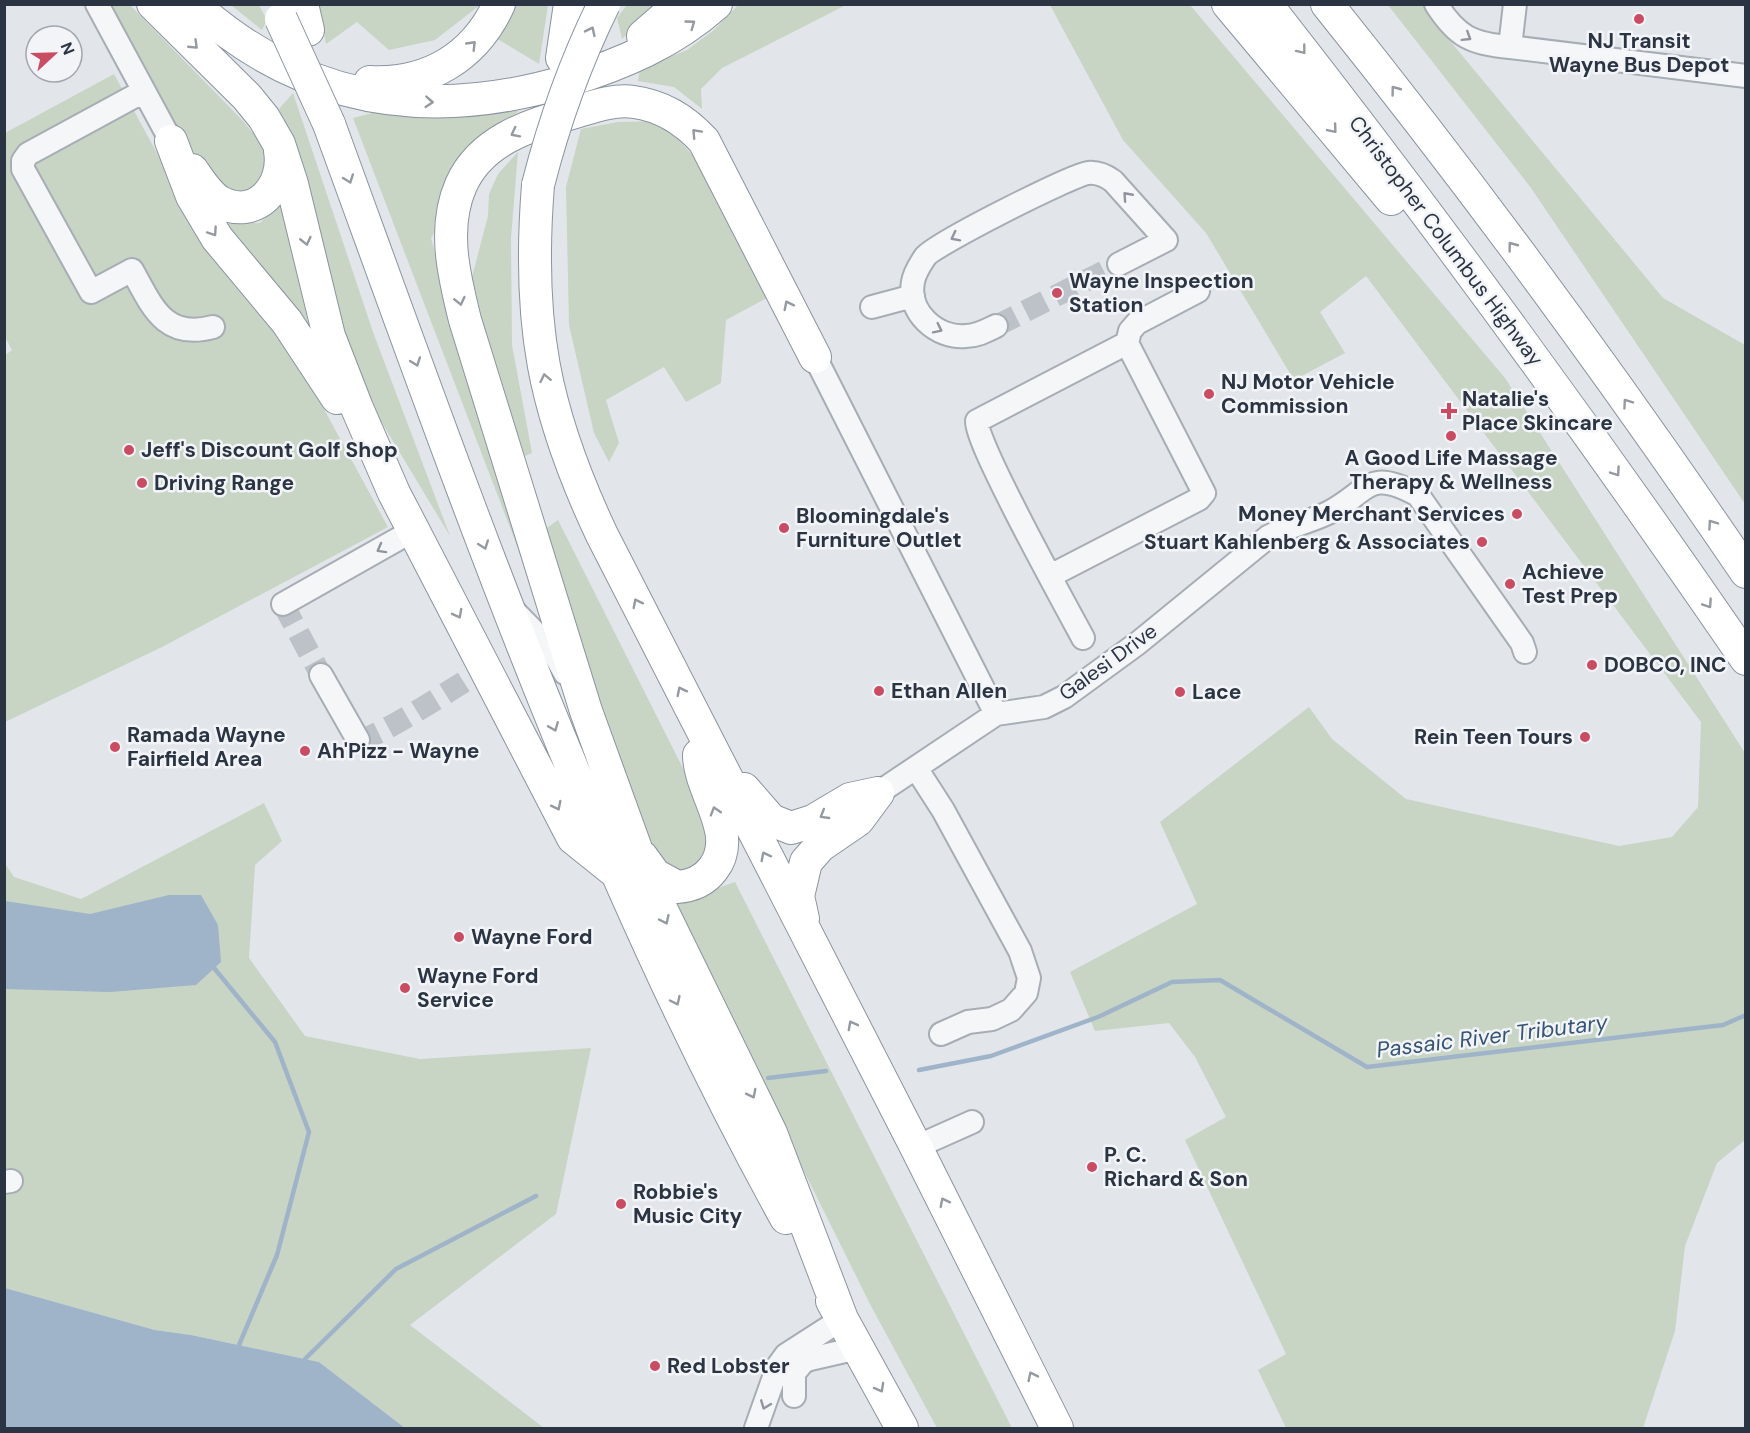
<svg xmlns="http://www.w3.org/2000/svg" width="1750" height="1433" font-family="'DM Sans',sans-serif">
	<rect width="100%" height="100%" fill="#e2e6ea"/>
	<!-- green -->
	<path fill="#c8d4c4" d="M111 5H130L243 121 265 148 267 171 260 185 238 198 196 167Z
		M231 5H259L267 20 262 30Z
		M319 5H480L435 40 389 50 357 22 326 44Z
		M511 5H548L539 64 496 38Z
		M627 5H657L622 39 617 18Z
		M738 5H846L722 68 701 89 702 109 674 87 638 81 640 69 687 50 714 30Z
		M1050 5H1190L1505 378 1745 753V1140L1717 1163 1685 1246 1675 1331 1643 1428H1286L1258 1370 1286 1354 1185 1140 1226 1117 1195 1057 1169 1023 1095 1031 1070 972 1197 904 1160 822 1309 707 1332 739 1406 799 1619 846 1672 837 1698 807 1701 722 1366 276 1320 312 1345 353 1294 380 1206 233 1123 140Z
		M1388 5H1430L1446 36 1663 298 1745 345V504L1531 188Z
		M114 74 171 179 287 341 388 527 162 647 5 722 4 356 12 350 4 335 5 133Z
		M293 93 373 332 450 536 358 383 279 109Z
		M519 111 500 126 431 238 524 564 353 118 376 112Z
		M661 121 698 161 767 298 726 320 721 383 686 402 664 367 606 400 619 443 609 462 594 433 569 325 566 187 581 129 618 122Z
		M518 152 511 238 512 345 532 453 525 456 491 356 472 277 488 216 489 194 498 174Z
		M280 202 310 331 222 224 260 223Z
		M558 520 713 828 711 856 686 874 658 865 592 690 544 530Z
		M264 803 282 841 255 865 249 958 305 1036 420 1059 591 1048 556 1214 410 1325 544 1428H405L319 1362 191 1335 155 1330 5 1288 4 862 14 877 81 899Z
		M735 882 1012 1428H937L871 1306 680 922 677 908 679 902Z"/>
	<!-- water -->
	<path fill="#9fb4c9" d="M169 895H201L218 925 221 962 196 985 110 992 5 989V901L90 914Z
		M5 1288 155 1330 191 1335 319 1362 405 1428H5Z"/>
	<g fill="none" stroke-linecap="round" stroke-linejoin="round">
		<!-- stream -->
		<path stroke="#9fb4c9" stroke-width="4.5" d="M214 968 275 1042 309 1132 277 1255 239 1345
			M919 1070 991 1056 1098 1017 1172 982 1220 980 1367 1067 1723 1025 1746 1015
			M768 1078 826 1071
			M305 1359 396 1269 536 1196"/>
		<!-- minor-tunnel -->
		<path stroke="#bdc2c8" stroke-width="22" stroke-dasharray="22 11" stroke-linecap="butt" d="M996 326 1119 264
			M283 604 321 675
			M358 740C374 741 466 680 486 668"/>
		<!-- minor casing -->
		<g stroke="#a7adb4" stroke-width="26">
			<path id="minor" d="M97 4 171 141
				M1436 4C1457 37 1472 44 1510 47
				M1515 4 1510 47 1746 76
				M144 91 28 154 23 161V169L91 292 132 270C152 306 164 340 213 327
				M872 307 913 296
				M996 326C986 331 977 336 966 336 937 339 907 312 913 282 914 274 921 263 925 257 933 245 1070 176 1088 173 1097 172 1106 176 1113 181L1166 240 1119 264
				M815 357 996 714
				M1050 576 1199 499 1204 493 1127 343
				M283 604 414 530
				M514 611 552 650 565 673
				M1083 638C1068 610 973 438 977 421L1127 343 1130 331 1137 323 1198 291
				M321 675 358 740
				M916 768 943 810 1020 951 1029 978 1026 993 1011 1010 992 1019 968 1022 941 1034
				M878 793 996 714 1044 707 1064 697 1138 643 1268 537C1288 526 1310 522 1330 512 1370 490 1368 468 1418 495L1522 643 1525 652
				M916 1147 972 1122
				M4 1182 11 1181
				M794 1396V1373L803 1362 810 1359 858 1348
				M756 1428 778 1366 786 1355 842 1319"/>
		</g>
		<!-- highway casing -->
		<g stroke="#8a94a0" stroke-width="34">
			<path id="highway" d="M153 4 247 97 264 118 279 144 292 184 329 336 357 408 394 493 573 838 613 870
				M193 4C302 103 429 122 567 81 622 64 672 43 716 4
				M302 4 308 30
				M1228 4 1391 199
				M1266 4C1433 217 1593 436 1746 659
				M1327 4C1474 187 1614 378 1746 572
				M643 36 680 4
				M562 58 570 4
				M370 82C428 85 475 57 499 4
				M329 124C465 496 594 871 786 1218
				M171 141 192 196 217 238 287 322 337 398
				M192 170C200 181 208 195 220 202 256 221 286 186 280 151
				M538 185C527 323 543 410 602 535L916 1147 1057 1428
				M815 357 704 141C685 120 663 106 634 102 613 99 592 107 572 113 528 126 481 140 461 185 442 228 454 276 465 320L586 711 648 882 771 1133 842 1319
				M744 789 771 820 791 828 813 821 850 799 878 793
				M642 857 655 875 677 887C692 886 704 881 713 869 740 834 699 792 699 755
				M803 919 798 896 806 862 820 846 858 820 878 793
				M832 1301 902 1428"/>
		</g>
		<!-- minor -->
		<use href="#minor" stroke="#f5f6f8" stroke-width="22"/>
		<!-- highway -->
		<use href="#highway" stroke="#fff" stroke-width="32"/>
		<!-- highway-bridge casing -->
		<g stroke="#8a94a0" stroke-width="34" stroke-linecap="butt">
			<path id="highway-bridge" d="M281 19 329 124
				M538 185C554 122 575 63 604 4"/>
		</g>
		<!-- highway-bridge -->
		<use href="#highway-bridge" stroke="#fff" stroke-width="32"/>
	</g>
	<!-- one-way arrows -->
	<defs><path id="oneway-chevron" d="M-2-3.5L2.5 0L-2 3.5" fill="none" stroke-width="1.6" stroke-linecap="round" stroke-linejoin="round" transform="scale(1.5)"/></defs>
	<g stroke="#959aa0">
		<use href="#oneway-chevron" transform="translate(691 24) rotate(-36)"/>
		<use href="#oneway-chevron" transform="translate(591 31) rotate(-64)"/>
		<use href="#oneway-chevron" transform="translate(194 45) rotate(44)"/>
		<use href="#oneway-chevron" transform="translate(472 45) rotate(-46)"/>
		<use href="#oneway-chevron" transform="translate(1302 50) rotate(52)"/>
		<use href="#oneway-chevron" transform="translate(1395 90) rotate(-127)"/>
		<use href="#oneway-chevron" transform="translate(429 102) rotate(4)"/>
		<use href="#oneway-chevron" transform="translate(1333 129) rotate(50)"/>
		<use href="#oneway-chevron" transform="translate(515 133) rotate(153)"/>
		<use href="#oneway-chevron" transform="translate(696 133) rotate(-133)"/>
		<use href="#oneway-chevron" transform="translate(349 179) rotate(70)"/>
		<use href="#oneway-chevron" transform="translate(213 232) rotate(56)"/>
		<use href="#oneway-chevron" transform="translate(306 241) rotate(77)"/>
		<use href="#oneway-chevron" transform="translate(1512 246) rotate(-127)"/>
		<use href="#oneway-chevron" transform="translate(460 301) rotate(77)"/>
		<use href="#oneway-chevron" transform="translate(788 305) rotate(-117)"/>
		<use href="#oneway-chevron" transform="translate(416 362) rotate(70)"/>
		<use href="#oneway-chevron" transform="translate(545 378) rotate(-102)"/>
		<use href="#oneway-chevron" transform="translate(1627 403) rotate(-125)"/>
		<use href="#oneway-chevron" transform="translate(1616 472) rotate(55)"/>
		<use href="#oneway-chevron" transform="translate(1712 524) rotate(-125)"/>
		<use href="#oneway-chevron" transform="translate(484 545) rotate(70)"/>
		<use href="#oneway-chevron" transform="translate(637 603) rotate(-117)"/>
		<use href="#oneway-chevron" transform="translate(1708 604) rotate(56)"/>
		<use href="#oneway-chevron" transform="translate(458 614) rotate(62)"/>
		<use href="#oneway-chevron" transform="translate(681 691) rotate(-117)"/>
		<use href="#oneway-chevron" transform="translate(554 727) rotate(68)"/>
		<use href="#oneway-chevron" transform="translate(557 806) rotate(63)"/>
		<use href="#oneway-chevron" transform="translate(715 811) rotate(-107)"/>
		<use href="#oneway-chevron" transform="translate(824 815) rotate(149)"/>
		<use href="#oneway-chevron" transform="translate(765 856) rotate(-117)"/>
		<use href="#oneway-chevron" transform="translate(665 920) rotate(65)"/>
		<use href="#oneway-chevron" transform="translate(676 1001) rotate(65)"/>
		<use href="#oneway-chevron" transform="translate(852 1025) rotate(-118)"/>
		<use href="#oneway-chevron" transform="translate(752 1094) rotate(63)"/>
		<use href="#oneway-chevron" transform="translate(944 1202) rotate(-117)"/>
		<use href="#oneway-chevron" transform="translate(1032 1376) rotate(-116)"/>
		<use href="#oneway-chevron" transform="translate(880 1388) rotate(61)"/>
	</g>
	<g stroke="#90959d">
		<use href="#oneway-chevron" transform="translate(1467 37) rotate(32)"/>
		<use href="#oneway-chevron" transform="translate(1127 196) rotate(-132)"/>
		<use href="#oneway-chevron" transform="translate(955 237) rotate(153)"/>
		<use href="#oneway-chevron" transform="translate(938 329) rotate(26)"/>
		<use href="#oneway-chevron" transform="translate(381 549) rotate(151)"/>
		<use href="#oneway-chevron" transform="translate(765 1405) rotate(111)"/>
	</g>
	<!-- markers -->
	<g fill="#ca4c63" stroke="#f2f4f8" stroke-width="2">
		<circle cx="1639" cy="19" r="6"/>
		<circle cx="1057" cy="293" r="6"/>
		<circle cx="1209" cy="394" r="6"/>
		<path d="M1446 402h6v6h6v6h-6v6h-6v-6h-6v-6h6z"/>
		<circle cx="1451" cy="436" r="6"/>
		<circle cx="129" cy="450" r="6"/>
		<circle cx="142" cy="483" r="6"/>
		<circle cx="1517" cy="514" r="6"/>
		<circle cx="784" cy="528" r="6"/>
		<circle cx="1482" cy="542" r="6"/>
		<circle cx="1510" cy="584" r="6"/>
		<circle cx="1592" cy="665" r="6"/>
		<circle cx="879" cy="691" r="6"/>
		<circle cx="1180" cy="692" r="6"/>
		<circle cx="1585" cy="737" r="6"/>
		<circle cx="115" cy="747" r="6"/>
		<circle cx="305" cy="751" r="6"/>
		<circle cx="459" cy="937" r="6"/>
		<circle cx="405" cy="988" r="6"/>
		<circle cx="1092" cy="1167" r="6"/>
		<circle cx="621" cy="1204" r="6"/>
		<circle cx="655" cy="1366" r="6"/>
	</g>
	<g text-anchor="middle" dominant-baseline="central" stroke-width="5" stroke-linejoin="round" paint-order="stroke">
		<!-- poi labels -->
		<g font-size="21" font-weight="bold" fill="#2b3442" stroke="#f2f4f8" text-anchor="start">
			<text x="1639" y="41" text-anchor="middle">NJ Transit<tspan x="1639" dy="24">Wayne Bus Depot</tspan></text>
			<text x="1069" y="281">Wayne Inspection<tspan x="1069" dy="24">Station</tspan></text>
			<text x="1221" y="382">NJ Motor Vehicle<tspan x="1221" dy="24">Commission</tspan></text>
			<text x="1462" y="399">Natalie's<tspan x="1462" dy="24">Place Skincare</tspan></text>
			<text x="141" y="450">Jeff's Discount Golf Shop</text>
			<text x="1451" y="458" text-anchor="middle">A Good Life Massage<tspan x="1451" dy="24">Therapy &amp; Wellness</tspan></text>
			<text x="154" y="483">Driving Range</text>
			<text x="1505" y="514" text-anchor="end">Money Merchant Services</text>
			<text x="796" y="516">Bloomingdale's<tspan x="796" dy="24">Furniture Outlet</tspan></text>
			<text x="1470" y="542" text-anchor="end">Stuart Kahlenberg &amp; Associates</text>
			<text x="1522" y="572">Achieve<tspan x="1522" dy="24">Test Prep</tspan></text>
			<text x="1604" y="665">DOBCO, INC</text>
			<text x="891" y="691">Ethan Allen</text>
			<text x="1192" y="692">Lace</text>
			<text x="127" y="735">Ramada Wayne<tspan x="127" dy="24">Fairfield Area</tspan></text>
			<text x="1573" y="737" text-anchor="end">Rein Teen Tours</text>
			<text x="317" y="751">Ah'Pizz - Wayne</text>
			<text x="471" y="937">Wayne Ford</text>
			<text x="417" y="976">Wayne Ford<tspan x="417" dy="24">Service</tspan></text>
			<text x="1104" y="1155">P. C.<tspan x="1104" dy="24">Richard &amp; Son</tspan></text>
			<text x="633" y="1192">Robbie's<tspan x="633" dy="24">Music City</tspan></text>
			<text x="667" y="1366">Red Lobster</text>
		</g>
		<!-- street labels -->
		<g font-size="21" fill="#2b3442" stroke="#f2f4f8">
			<text transform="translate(1446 241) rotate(53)">Christopher Columbus Highway</text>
			<text transform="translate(1108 662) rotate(-36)">Galesi Drive</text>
		</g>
		<!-- water labels -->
		<g font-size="22" font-style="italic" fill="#365474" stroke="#f2f4f8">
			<text transform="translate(1492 1036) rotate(-7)">Passaic River Tributary</text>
		</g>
	</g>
	<!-- border -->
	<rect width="1750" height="1433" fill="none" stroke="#2b3442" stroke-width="12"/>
	<!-- north arrow -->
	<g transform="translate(54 54) rotate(68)"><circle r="28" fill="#f2f4f8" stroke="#a2a7af" stroke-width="1.5"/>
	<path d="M0-4.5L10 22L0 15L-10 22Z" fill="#ca4c63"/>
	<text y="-9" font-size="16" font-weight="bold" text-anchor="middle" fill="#2b3442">N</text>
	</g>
</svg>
